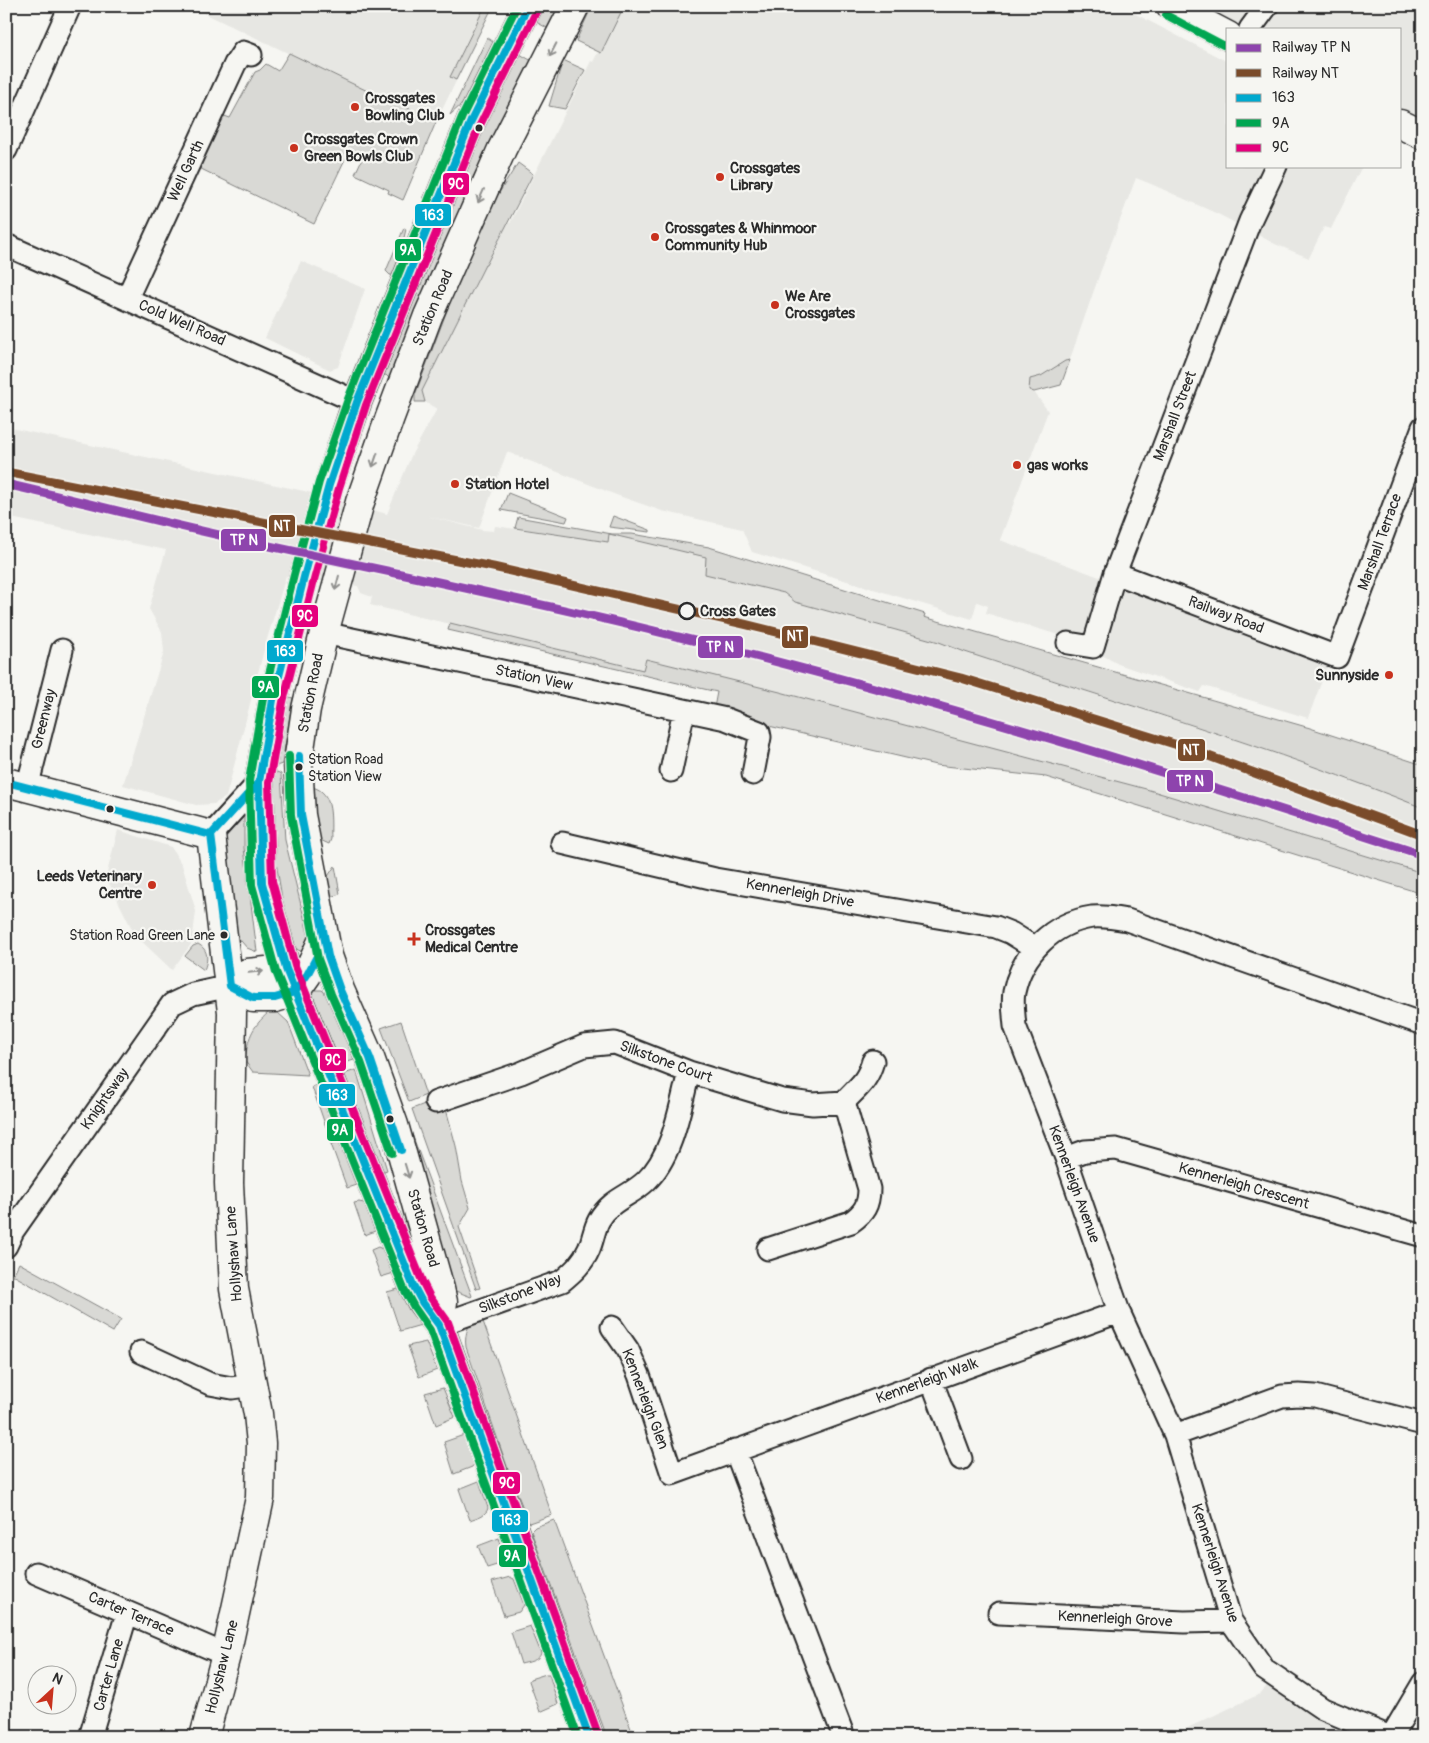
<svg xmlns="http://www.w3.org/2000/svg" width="1429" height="1743" font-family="Pangolin,sans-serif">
	<rect width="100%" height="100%" fill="#f6f6f2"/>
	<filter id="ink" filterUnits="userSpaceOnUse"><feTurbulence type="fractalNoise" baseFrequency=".02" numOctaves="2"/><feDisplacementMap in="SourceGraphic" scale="10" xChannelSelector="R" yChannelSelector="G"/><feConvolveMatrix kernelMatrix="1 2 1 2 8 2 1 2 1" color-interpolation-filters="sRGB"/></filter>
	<g filter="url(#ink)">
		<!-- built -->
		<path fill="#e7e7e3" d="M189 6H493L436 122 401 104 404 101 389 93 382 98Z
			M621 6H1120L1228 62V166H1362L1331 229 1324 227 1309 258 1275 244 1220 215 1151 184 1136 178 1100 273 1061 385 1034 392 1048 411 1000 540 1196 613 1229 628 1327 667 1308 718 1204 686 1200 692 1118 664 1075 640 986 613 988 606 977 602 972 619 752 552 742 529 662 511 619 496 507 452 479 528 427 516 482 530 494 531 495 526 608 542 609 534 707 557 705 573 784 593 795 602 939 642 965 652 1251 745 1377 789 1423 808V873L1146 789 647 659 643 670 370 605 372 597 361 593 358 586 286 576 265 646 226 797 214 804 196 805 123 785 164 652 162 632 149 609 166 550 6 517V427L304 491 387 514 412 454 437 409 425 402 422 391 485 264 486 265 508 223H510L591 61 593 62Z
			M1192 6H1423V114L1418 117 1400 108V29H1238Z
			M301 261 365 289 338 367 330 370 265 338Z
			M118 830 171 847 182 865 196 911 192 943 172 970 135 935 106 877Z
			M1270 1682 1360 1734 1361 1737H1168L1260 1694Z"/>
		<!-- green -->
		<path fill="#d9d9d5" stroke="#828280" d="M485 6H493L456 80 450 77Z
			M544 6H561L549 29 536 22Z
			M592 6H624L601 53 576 41Z
			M487 38 493 42 462 104 450 115Z
			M289 53 382 98 389 93 404 101 402 105 436 122 403 200 388 193 389 190 355 174 362 159 348 153 314 224 195 166 219 114 230 118 255 72 260 70 266 64 278 71Z
			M518 53 532 61 470 183 391 380 386 375 381 376 457 180Z
			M563 60 585 70 565 109 549 106Z
			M518 163 533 174 486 265H485L422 391 425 402H415V395L480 223Z
			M404 228 406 229 400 255 392 275H390L386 271Z
			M1070 360 1061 385 1034 392 1029 390 1030 379 1041 376 1065 361Z
			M508 493 568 517 566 522 501 510Z
			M613 516 650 530V532L609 527Z
			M518 517 612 534H632L709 547 925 614 924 617 1310 728 1423 765V808C1274 748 1118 702 965 652L939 642 795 602 784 593 705 574 706 557 609 534 608 542 515 528Z
			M450 623 643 670 646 659 780 692 1146 789 1423 873V894L1046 777 936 765 713 713 717 692 448 630Z
			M286 696 293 698 282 764 276 766 275 764Z
			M277 772 281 774 285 840 309 938 303 952 296 949 288 934 272 838 273 777Z
			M312 787C335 792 330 821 331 839L329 844 318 839 314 833Z
			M244 815V848L257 952 247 948 236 935 224 835 231 822Z
			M335 866 340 894 331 897 326 879Z
			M198 944C209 950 208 960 204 970L185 956 193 946Z
			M315 990H322L334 1003 343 1025 354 1060 341 1064 312 995Z
			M269 1012H277L288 1022 308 1075 253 1072 245 1061C248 1038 251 1028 269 1012Z
			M401 1021 426 1095 409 1102 381 1028Z
			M386 1064 472 1296 471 1297 453 1290Z
			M356 1070 387 1170 381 1172 344 1074Z
			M316 1085 333 1127H326L312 1087Z
			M432 1101 446 1109 456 1146 462 1181 470 1208 459 1227 480 1288 476 1289 412 1109Z
			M339 1142 356 1185 347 1188 331 1144Z
			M359 1202 364 1203 375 1231 365 1235 354 1203Z
			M378 1247C388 1250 391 1264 394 1273L381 1277 371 1250Z
			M19 1263 121 1319 113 1332 13 1275Z
			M402 1288 421 1325 400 1331 387 1292Z
			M480 1313 552 1515 529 1523 511 1478 466 1347C464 1334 469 1320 480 1313Z
			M426 1342 437 1370 419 1377 408 1346Z
			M443 1388 455 1417 436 1425 425 1393Z
			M464 1435 475 1463 472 1467 454 1474 444 1442Z
			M479 1481 488 1508C486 1516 477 1517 470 1520L459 1489Z
			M554 1520 634 1737H607L531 1531 535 1527Z
			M499 1538 505 1559 500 1564 487 1568 478 1546Z
			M510 1577 514 1579 524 1605 519 1612 504 1616 492 1582Z
			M530 1626 541 1653C539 1661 528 1662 521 1664L511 1632Z
			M546 1674H549L558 1704 540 1712 529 1681 530 1679Z"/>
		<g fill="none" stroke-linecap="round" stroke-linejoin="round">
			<!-- street casing -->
			<g stroke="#2b2b2b" stroke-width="25">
				<path id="street" d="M1250 29 1267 6
					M6 150 70 6
					M6 245 357 402
					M127 298 235 64 243 52 251 55
					M1115 573 1337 657 1423 427
					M324 633 726 719 759 732 760 737 753 774
					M1068 643 1093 647 1115 573 1250 221 1276 166
					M671 771 684 710
					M27 788 62 650
					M211 835 259 782
					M562 843 715 879 996 927 1011 933 1035 948
					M436 1102 521 1073 584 1046 615 1043 689 1072 782 1100 813 1104 844 1102
					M1066 1158 1085 1151 1116 1149 1423 1236
					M6 1246 13 1231 172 1004 193 994 230 986
					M768 1249 851 1222C864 1213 869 1205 869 1189L844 1102C858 1087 867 1082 873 1061
					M439 1325 562 1281C573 1272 583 1263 589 1249 593 1240 594 1229 599 1220 611 1199 629 1197 646 1181 673 1156 680 1107 689 1072
					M612 1327 628 1350 639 1375 672 1474 1119 1312
					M141 1352 210 1384 232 1388 252 1385
					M931 1379 961 1459
					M1175 1435 1282 1396 1299 1395 1315 1396 1423 1424
					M735 1450 844 1737
					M36 1573 226 1655
					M999 1613 1184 1622 1231 1621
					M90 1737 127 1613
					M1390 1737 1323 1709 1264 1669 1231 1621 1175 1435 1119 1312 1066 1158 1015 1026C1014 1014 1012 1003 1014 992 1022 953 1053 923 1092 917 1104 916 1116 918 1127 920L1423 1024
					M1391 1737 1423 1683"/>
			</g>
			<!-- secondary casing -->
			<g stroke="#2b2b2b" stroke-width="31">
				<path id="secondary" d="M528 6 471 121 357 402 329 485 304 577 273 700 259 782 262 883 286 969 413 1285 422 1302 439 1325 589 1737
					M1171 6 1228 36
					M1400 124 1423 135
					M6 782 211 835 232 1012 229 1183 234 1289 258 1414 261 1443 260 1498 226 1655 204 1737
					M230 986 253 998H275L295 992 307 975 324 937
					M230 986 247 973 286 969 303 974
					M439 1325 443 1302 440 1289 394 1125 370 1058 340 990 328 956 301 815 298 762 306 709 324 633 360 502 390 417 428 316 502 149 575 6"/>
			</g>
			<!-- street -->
			<use href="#street" stroke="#f6f6f2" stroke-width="21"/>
			<!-- secondary -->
			<use href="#secondary" stroke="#f6f6f2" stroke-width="28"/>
			<!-- bus-1 casing -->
			<g stroke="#f6f6f2" stroke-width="11">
				<path id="bus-1" d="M528 6 471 121 357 402 329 485 304 577 273 700 259 782 262 883 286 969 413 1285 422 1302 439 1325 589 1737
					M299 756 301 815 328 956 340 990 370 1058 401 1150
					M6 782 211 835
					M259 782 211 835 230 986 253 998H275L295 992 307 975 316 958"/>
			</g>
			<!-- bus-2 casing -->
			<g stroke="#f6f6f2" stroke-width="11">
				<path id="bus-2" d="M517 6 462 117 348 399 319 482 294 575 263 698 249 781 252 885 276 972 404 1289 414 1307 430 1330 578 1737
					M1166 15 1223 45
					M289 756 291 816 318 959 331 994 361 1062 392 1153"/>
			</g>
			<!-- bus-3 casing -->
			<g stroke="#f6f6f2" stroke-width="11">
				<path id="bus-3" d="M537 10 480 125 366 405 339 488 314 580 283 702 269 783 272 881 295 966 422 1281 430 1297 448 1322 598 1734"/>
			</g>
			<!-- bus-1 -->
			<use href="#bus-1" stroke="#00a9ce" stroke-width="8"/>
			<!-- bus-2 -->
			<use href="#bus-2" stroke="#00a651" stroke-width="8"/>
			<!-- bus-3 -->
			<use href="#bus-3" stroke="#e5007d" stroke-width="8"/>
			<!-- rail-1 casing -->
			<g stroke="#f6f6f2" stroke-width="12">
				<path id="rail-1" d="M6 484C80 501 154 521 228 537 374 569 521 598 667 634 922 696 1173 774 1423 855"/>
			</g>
			<!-- rail-2 casing -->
			<g stroke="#f6f6f2" stroke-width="12">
				<path id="rail-2" d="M6 472 493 567 744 624 961 678 1184 747 1420 834"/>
			</g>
			<!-- rail-1 -->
			<use href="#rail-1" stroke="#8e44ad" stroke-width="9"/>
			<!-- rail-2 -->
			<use href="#rail-2" stroke="#7a4b2a" stroke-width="9"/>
		</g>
		<!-- one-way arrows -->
		<defs><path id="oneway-shaft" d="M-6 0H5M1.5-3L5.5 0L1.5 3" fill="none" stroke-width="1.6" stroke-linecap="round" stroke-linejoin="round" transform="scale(1.25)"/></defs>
		<g stroke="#90908e">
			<use href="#oneway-shaft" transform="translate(553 50) rotate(117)"/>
			<use href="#oneway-shaft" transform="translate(481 196) rotate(114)"/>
			<use href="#oneway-shaft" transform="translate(375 460) rotate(109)"/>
			<use href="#oneway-shaft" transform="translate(337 583) rotate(105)"/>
			<use href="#oneway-shaft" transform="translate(256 972) rotate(-6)"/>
			<use href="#oneway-shaft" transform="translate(407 1171) rotate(73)"/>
		</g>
	</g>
	<!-- markers -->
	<g fill="#c8321e" stroke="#f6f6f2" stroke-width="2">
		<circle cx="355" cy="107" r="5"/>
		<circle cx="294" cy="148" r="5"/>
		<circle cx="720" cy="177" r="5"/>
		<circle cx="655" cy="237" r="5"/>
		<circle cx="775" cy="305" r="5"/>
		<circle cx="1017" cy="465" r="5"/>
		<circle cx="455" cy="484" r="5"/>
		<circle cx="1389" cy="675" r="5"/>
		<circle cx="152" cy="885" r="5"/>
		<path d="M411.5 931.5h5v5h5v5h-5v5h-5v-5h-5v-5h5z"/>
	</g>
	<g fill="#2b2b2b" stroke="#f6f6f2" stroke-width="2">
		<circle cx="479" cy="128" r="4.5"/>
		<circle cx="299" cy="767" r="4.5"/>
		<circle cx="110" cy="809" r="4.5"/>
		<circle cx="224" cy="935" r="4.5"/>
		<circle cx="390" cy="1119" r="4.5"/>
	</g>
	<circle fill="#f6f6f2" stroke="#2b2b2b" stroke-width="2.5" cx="687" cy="611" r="8"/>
	<g text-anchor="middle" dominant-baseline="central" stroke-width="4.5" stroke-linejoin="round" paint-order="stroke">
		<!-- bus labels -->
		<g font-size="14" fill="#2b2b2b" stroke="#f6f6f2" text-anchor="start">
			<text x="308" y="759">Station Road<tspan x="308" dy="17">Station View</tspan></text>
			<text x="215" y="935" text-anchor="end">Station Road Green Lane</text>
		</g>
		<!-- poi labels -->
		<g font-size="15" font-weight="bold" fill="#2b2b2b" stroke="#f6f6f2" text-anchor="start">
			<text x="365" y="98">Crossgates<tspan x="365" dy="17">Bowling Club</tspan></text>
			<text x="304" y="139">Crossgates Crown<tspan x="304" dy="17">Green Bowls Club</tspan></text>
			<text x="730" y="168">Crossgates<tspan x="730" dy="17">Library</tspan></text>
			<text x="665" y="228">Crossgates &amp; Whinmoor<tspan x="665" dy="17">Community Hub</tspan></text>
			<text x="785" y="296">We Are<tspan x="785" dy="17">Crossgates</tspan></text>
			<text x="1027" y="465">gas works</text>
			<text x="465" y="484">Station Hotel</text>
			<text x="1379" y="675" text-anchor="end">Sunnyside</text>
			<text x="142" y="876" text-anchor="end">Leeds Veterinary<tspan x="142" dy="17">Centre</tspan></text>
			<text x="425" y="930">Crossgates<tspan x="425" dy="17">Medical Centre</tspan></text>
		</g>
		<!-- street labels -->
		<g font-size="15" fill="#2b2b2b" stroke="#f6f6f2">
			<text transform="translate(186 171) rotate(-65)">Well Garth</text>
			<text transform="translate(433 308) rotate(-67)">Station Road</text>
			<text transform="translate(182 323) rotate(24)">Cold Well Road</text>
			<text transform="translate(1175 416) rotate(-69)">Marshall Street</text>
			<text transform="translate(1380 542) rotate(-70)">Marshall Terrace</text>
			<text transform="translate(1226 615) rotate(21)">Railway Road</text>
			<text transform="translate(534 678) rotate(12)">Station View</text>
			<text transform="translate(311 693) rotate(-79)">Station Road</text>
			<text transform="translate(44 719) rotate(-76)">Greenway</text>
			<text transform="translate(800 893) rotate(10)">Kennerleigh Drive</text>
			<text transform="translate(666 1062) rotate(20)">Silkstone Court</text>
			<text transform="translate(105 1099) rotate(-55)">Knightsway</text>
			<text transform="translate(1074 1184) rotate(70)">Kennerleigh Avenue</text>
			<text transform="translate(1244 1186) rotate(16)">Kennerleigh Crescent</text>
			<text transform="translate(423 1228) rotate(74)">Station Road</text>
			<text transform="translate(234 1254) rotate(-94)">Hollyshaw Lane</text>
			<text transform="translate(520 1294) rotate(-21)">Silkstone Way</text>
			<text transform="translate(927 1381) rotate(-20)">Kennerleigh Walk</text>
			<text transform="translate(645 1399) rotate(69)">Kennerleigh Glen</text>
			<text transform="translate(1215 1563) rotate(72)">Kennerleigh Avenue</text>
			<text transform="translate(131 1614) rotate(23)">Carter Terrace</text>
			<text transform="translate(1115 1619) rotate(3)">Kennerleigh Grove</text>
			<text transform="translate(222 1667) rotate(-76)">Hollyshaw Lane</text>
			<text transform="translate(109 1675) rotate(-74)">Carter Lane</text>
		</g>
		<!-- stop labels -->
		<g font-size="15" font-weight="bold" fill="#2b2b2b" stroke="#f6f6f2" text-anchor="start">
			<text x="700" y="611">Cross Gates</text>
		</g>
	</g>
	<g stroke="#f6f6f2" stroke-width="2">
		<rect x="442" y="172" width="28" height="24" rx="5" fill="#e5007d"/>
		<rect x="414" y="203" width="38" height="24" rx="5" fill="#00a9ce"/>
		<rect x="394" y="238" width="28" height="24" rx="5" fill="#00a651"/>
		<rect x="268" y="514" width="28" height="24" rx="5" fill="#7a4b2a"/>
		<rect x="220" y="528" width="47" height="24" rx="5" fill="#8e44ad"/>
		<rect x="291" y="604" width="28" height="24" rx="5" fill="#e5007d"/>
		<rect x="781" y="625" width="28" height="24" rx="5" fill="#7a4b2a"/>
		<rect x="697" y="635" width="47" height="24" rx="5" fill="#8e44ad"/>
		<rect x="266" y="639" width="38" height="24" rx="5" fill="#00a9ce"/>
		<rect x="251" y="675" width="29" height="24" rx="5" fill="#00a651"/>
		<rect x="1177" y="738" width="29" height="24" rx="5" fill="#7a4b2a"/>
		<rect x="1166" y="769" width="48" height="24" rx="5" fill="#8e44ad"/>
		<rect x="319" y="1048" width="28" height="24" rx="5" fill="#e5007d"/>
		<rect x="318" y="1083" width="38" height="24" rx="5" fill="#00a9ce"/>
		<rect x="326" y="1118" width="28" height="24" rx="5" fill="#00a651"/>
		<rect x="492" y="1471" width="29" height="24" rx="5" fill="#e5007d"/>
		<rect x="491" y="1509" width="38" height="24" rx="5" fill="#00a9ce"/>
		<rect x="498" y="1544" width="29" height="24" rx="5" fill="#00a651"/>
	</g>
	<g font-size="14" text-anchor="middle" font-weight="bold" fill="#fff">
		<text x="456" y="189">9C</text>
		<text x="433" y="220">163</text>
		<text x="408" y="255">9A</text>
		<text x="282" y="531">NT</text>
		<text x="244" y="545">TP N</text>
		<text x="305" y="621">9C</text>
		<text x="795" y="641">NT</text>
		<text x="720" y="652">TP N</text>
		<text x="285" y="656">163</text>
		<text x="266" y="692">9A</text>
		<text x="1191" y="755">NT</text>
		<text x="1190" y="786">TP N</text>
		<text x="333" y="1065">9C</text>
		<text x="337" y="1100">163</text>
		<text x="340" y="1135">9A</text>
		<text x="507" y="1488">9C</text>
		<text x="510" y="1525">163</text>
		<text x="512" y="1561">9A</text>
	</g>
	<!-- margin -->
	<rect width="1429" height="1743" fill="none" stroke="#f6f6f2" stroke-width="25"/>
	<rect x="12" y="12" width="1404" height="1718" fill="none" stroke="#2b2b2b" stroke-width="2" filter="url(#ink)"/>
	<!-- legend -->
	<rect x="1226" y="28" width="175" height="140" fill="#f6f6f2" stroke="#a5a5a2"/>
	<rect x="1236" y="44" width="25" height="8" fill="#8e44ad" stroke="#a5a5a2"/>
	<text x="1272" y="52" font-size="15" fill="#2b2b2b">Railway TP N</text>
	<rect x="1236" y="69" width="25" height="8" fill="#7a4b2a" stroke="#a5a5a2"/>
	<text x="1272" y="78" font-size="15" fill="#2b2b2b">Railway NT</text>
	<rect x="1236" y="94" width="25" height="8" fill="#00a9ce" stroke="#a5a5a2"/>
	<text x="1272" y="102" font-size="15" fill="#2b2b2b">163</text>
	<rect x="1236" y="119" width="25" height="8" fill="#00a651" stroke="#a5a5a2"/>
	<text x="1272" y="128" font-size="15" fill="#2b2b2b">9A</text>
	<rect x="1236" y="144" width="25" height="8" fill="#e5007d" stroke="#a5a5a2"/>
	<text x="1272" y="152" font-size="15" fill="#2b2b2b">9C</text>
	<!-- north arrow -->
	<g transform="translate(52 1690) rotate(26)"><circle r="24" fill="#f6f6f2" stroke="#a5a5a2"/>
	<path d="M0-4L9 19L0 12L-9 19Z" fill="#c8321e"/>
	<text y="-8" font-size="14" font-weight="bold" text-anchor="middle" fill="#2b2b2b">N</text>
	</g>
</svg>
